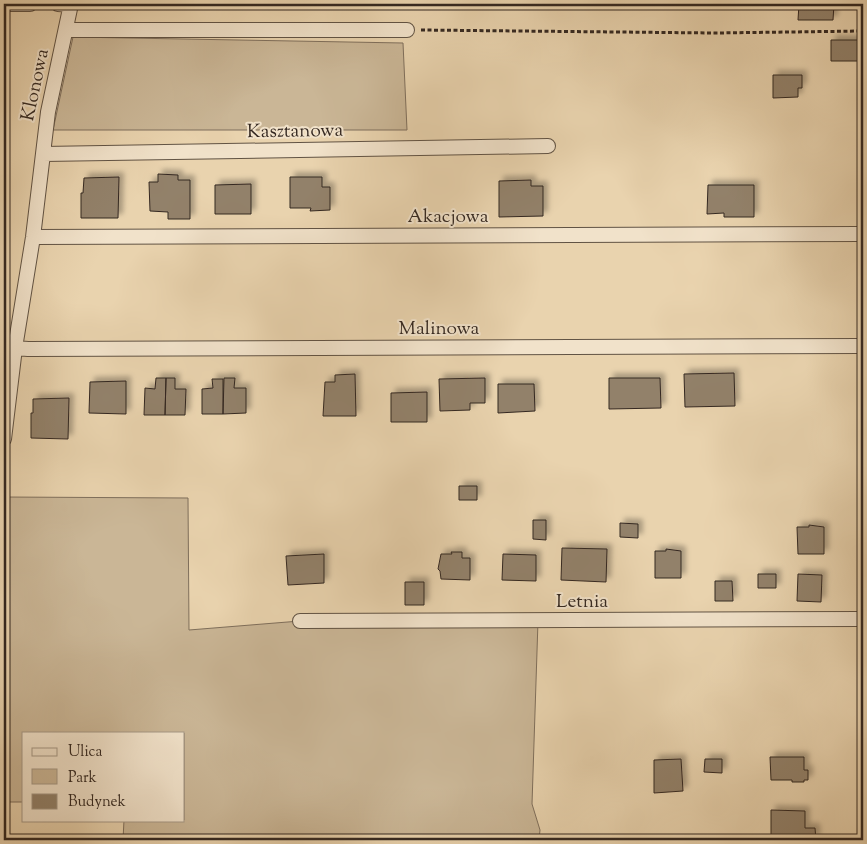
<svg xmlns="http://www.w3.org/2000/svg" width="867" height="844" font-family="'Sorts Mill Goudy',serif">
	<defs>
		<filter id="shadow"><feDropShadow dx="4.5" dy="-4.5" stdDeviation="2.5" flood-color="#0004"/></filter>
	</defs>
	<rect width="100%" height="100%" fill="#e9d3ae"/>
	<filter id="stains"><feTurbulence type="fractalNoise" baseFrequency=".004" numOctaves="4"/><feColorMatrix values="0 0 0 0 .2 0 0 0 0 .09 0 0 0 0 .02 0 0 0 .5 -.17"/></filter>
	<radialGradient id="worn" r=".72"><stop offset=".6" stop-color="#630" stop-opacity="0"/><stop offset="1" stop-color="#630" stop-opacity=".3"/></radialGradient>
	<!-- green -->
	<path fill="#cab696" stroke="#7f6f5c" d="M73 37 403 43 407 130H53Z
		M4 497 188 498 189 630 300 621H538L532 804 540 830 539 840H123L124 820H184V733H24V802H4Z"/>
	<!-- building -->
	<path fill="#92816a" stroke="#342821" filter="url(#shadow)" d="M344 4H367V9H344Z
		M799 4H834L833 20H798Z
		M831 40H863L861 61H831Z
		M773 75H802V88H798V97L773 98Z
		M158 174 178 175V180H190V219H168V212L150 211 149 182H158Z
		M119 177 118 218H81V193H83L84 178Z
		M290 177H322V187H330V210L310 211 311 208H290Z
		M531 180V186H543V216L499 217V181Z
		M251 184V214H215V185Z
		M708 185H754V217H724V213L707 214Z
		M734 373 735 406 685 407 684 374Z
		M355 374 356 416H323L325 382H335V375Z
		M156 378H166L165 415H144L145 388 155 389Z
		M166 378H175V389H186L185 415H165Z
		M224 378H235L234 388H246V413L223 414Z
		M485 378V403H470V410L440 411 439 379Z
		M609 378H660L661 408 609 409Z
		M212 379H223V414H202V389L213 388Z
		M126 381V414L89 413 90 382Z
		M498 384H534L535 411 498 413Z
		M427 392V422H391V393Z
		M69 398 68 439 31 438V413H33V399Z
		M459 486H477V500H459Z
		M533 520H546V540L533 539Z
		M620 523 638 524V538L620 537Z
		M809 525 824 527V554H798L797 527H809Z
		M562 548 607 549 606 582 561 580Z
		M666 549 681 551V578H655V551H666Z
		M451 552H462V558H470V580L441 579 440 571 438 569 441 554H452Z
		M324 554V583L288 585 286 556Z
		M503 554 536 555V581L502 580Z
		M758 574H776V588H758Z
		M798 574 822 575 821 602 797 601Z
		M715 581H732L733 601H715Z
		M405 582H424V605H405Z
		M770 757H804V770H808V780H804V782H792V780H771Z
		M681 759 683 791 654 793V760Z
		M705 759H722V773L704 772Z
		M771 810 805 811V828H815L816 840 771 839Z"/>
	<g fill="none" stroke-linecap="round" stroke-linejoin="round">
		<!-- street casing -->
		<g stroke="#615344" stroke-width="16">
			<path id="street" d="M4 4H30
				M58 4 71 5
				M67 30H407
				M43 154 548 146
				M33 237 863 234
				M15 348 28 349 863 346
				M4 439 15 348 33 237 48 112 71 4
				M300 621 863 619"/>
		</g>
		<!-- path -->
		<path stroke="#342821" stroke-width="3" stroke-dasharray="4 2.5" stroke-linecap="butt" d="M421 30 715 33 863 31"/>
		<!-- street -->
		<use href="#street" stroke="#f1e2ca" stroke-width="14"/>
	</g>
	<g text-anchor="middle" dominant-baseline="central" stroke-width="4" stroke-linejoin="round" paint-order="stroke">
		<!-- street labels -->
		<g font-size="19" fill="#342821" stroke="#f1e2ca">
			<text transform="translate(36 85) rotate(-78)">Klonowa</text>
			<text transform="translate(295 132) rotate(-1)">Kasztanowa</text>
			<text x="448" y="217">Akacjowa</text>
			<text x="439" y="329">Malinowa</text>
			<text x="582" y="602">Letnia</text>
		</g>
	</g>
	<!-- margin -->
	<rect width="867" height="844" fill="none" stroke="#e9d3ae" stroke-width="20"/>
	<rect x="5" y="5" width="857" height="834" fill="none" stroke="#342821" stroke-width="2.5"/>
	<rect x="10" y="10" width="847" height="824" fill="none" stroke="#342821"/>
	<!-- legend -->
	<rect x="22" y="732" width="162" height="90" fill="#f1e2ca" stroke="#a59886"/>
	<rect x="32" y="748" width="25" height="8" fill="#f1e2ca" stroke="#a59886"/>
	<text x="68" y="756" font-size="15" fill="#342821">Ulica</text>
	<rect x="32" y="769" width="25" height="15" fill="#cab696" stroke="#a59886"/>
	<text x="68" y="782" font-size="15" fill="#342821">Park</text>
	<rect x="32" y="794" width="25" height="15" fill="#92816a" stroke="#a59886"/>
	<text x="68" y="806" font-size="15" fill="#342821">Budynek</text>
	<rect width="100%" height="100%" filter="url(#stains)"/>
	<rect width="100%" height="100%" fill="url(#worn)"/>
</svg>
